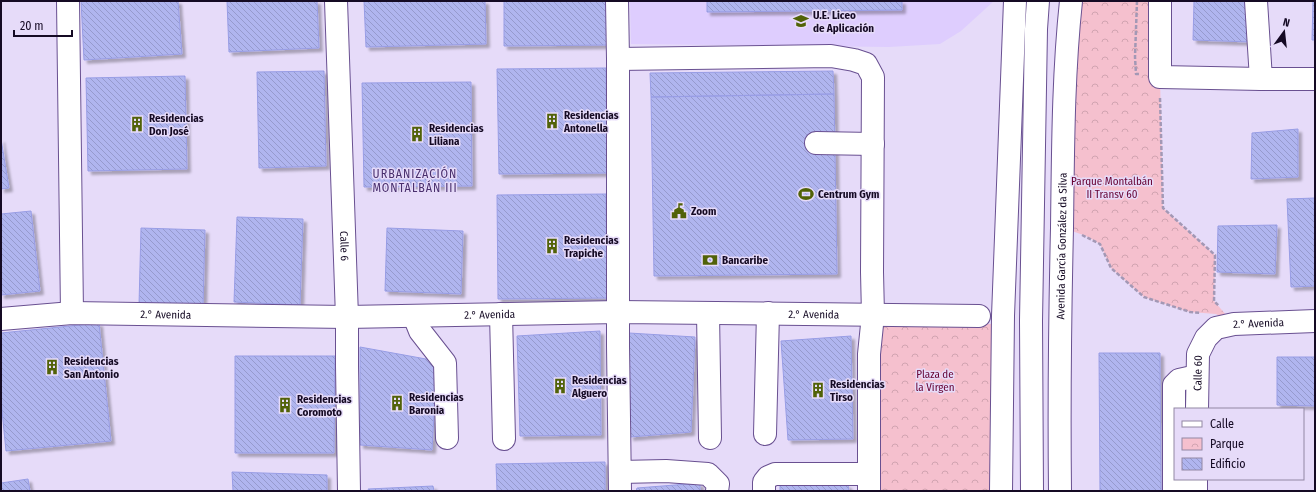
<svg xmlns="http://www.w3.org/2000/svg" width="1316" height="492" font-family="'Fira Sans Condensed',sans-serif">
	<defs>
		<pattern id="park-crowns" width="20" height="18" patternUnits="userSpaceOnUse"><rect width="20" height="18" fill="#f5c0ce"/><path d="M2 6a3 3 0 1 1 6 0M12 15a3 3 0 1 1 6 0" fill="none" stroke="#d1a4b1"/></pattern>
		<pattern id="building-back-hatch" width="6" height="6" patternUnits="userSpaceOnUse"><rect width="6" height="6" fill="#b0b5ef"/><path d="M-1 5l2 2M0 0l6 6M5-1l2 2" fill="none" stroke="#969acd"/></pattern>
		<filter id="shadow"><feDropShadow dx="3.5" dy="3.5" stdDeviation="1" flood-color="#0004"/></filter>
	</defs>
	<rect width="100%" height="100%" fill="#e6dbf9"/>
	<!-- built -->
	<path fill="#decdfe" d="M630 1H994L961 31 940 44 889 47 631 44Z"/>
	<!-- park -->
	<path fill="url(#park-crowns)" d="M1071 1H1160V77L1163 208 1215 255 1214 301 1234 324 1216 314 1190 312 1144 297 1111 268 1100 244 1086 236 1072 231Z
		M878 323 994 324 990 491H880Z"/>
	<!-- building -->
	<path fill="url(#building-back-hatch)" stroke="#989de5" filter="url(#shadow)" d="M81 1H178L182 54 84 60Z
		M227 1H317L319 48 229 52Z
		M364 1H485L486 44 366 47Z
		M504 1H612V45L504 46Z
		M707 1H902V10L707 12Z
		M1194 1H1253L1251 42 1193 40Z
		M1313 1H1315V40H1312Z
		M606 68 607 173 499 174 497 69Z
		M324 71 326 166 259 168 257 72Z
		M833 71 834 94 651 97 650 73Z
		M185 76 187 169 88 171 86 78Z
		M471 82 472 186 364 187 362 83Z
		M834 94 837 274 654 276 651 97Z
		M1298 129V177L1251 179 1252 133Z
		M1 139 9 188 1 189Z
		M606 194 607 298 498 299 497 195Z
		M1315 198V286L1291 287 1287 199Z
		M31 211 40 291 1 295V214Z
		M237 217 303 219 300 305 234 302Z
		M1277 225 1275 274 1217 272 1218 226Z
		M141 228 205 230 203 306 139 305Z
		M387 228 463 231 461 294 385 291Z
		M99 323 111 441 6 451 1 401V333Z
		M600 331 601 435 520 436 517 336Z
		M629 333 695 337 691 432 630 437Z
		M851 336 853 439 788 440 781 341Z
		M360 347 437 361 432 450 360 445Z
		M1099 353H1160L1161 491H1100Z
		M235 356H335L334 453H235Z
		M1277 357H1315V406L1277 405Z
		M605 462V491H497L496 464Z
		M232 472 327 475V491H233Z
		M28 479 30 491H1V483Z
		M780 481 848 485 849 491H780Z
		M700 483V491H636L637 488Z
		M433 486 434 491H369L368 489Z"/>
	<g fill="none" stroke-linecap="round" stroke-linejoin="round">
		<!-- minor casing -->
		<g stroke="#695091" stroke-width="24">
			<g id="minor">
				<path d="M68 1 72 313"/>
				<path id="s1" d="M336 1 347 317V366L349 491"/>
				<path d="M617 1 618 59V346L620 491"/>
				<path d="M1160 1V77L1261 79H1315"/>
				<path d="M1256 1 1261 79"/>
				<path d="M618 59 831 56 854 60 866 64 873 77 872 272 873 315 869 354V491"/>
				<path d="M816 143 873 144"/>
				<path d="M708 313 710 438"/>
				<path d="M501 314 504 439"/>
				<path d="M414 316 420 331 445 363 447 438"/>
				<path id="s2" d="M1 319 72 313 347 317 619 312 979 316"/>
				<path id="s3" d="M1197 409 1198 354 1206 338 1216 328 1234 324 1315 321"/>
				<path d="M765 434 768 313"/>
				<path d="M620 472 666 471 708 474 718 484 717 491"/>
				<path d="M764 491V482L768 477 775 474H869"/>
				<path d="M1001 491 1003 316 1015 1"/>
				<path d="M1174 491V385L1179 380 1197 376"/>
				<path d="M1196 491V479"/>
			</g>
		</g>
		<!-- major casing -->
		<g stroke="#695091" stroke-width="24">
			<g id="major">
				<path d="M1032 491 1031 321 1036 29 1038 1"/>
				<path id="s4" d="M1060 491C1059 403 1060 315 1062 228 1063 152 1063 76 1071 1"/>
			</g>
		</g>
		<!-- path -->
		<path stroke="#a398b5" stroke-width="2.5" stroke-dasharray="4 2" stroke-linecap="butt" d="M1137 1 1135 57 1136 74H1140
			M1160 98 1163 208 1215 255 1214 301 1219 306
			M1082 235 1100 244 1111 268 1144 297 1190 312 1201 313"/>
		<!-- minor -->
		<use href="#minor" stroke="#fff" stroke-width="22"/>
		<!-- major -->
		<use href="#major" stroke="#fff" stroke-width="22"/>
	</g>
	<!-- icons -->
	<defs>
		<g id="school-bare" transform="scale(1.2)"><path d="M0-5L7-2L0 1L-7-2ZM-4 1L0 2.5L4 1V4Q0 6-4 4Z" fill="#516208" stroke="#e6dbf9" stroke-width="2.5" paint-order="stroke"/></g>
		<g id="building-bare" transform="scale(1.2)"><path d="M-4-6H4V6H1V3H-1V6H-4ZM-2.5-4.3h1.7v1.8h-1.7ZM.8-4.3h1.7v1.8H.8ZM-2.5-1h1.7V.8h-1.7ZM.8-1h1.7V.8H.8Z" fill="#516208" stroke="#e6dbf9" stroke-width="2.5" paint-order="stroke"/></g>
		<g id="stadium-bare" transform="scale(1.2)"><path d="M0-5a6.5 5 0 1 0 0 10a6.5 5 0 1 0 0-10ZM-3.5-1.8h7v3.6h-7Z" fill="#516208" stroke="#e6dbf9" stroke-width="2.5" paint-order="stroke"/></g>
		<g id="civic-bare" transform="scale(1.2)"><path d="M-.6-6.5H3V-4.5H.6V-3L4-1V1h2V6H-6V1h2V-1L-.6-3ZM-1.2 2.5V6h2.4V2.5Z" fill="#516208" stroke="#e6dbf9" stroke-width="2.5" paint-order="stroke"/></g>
		<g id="bank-bare" transform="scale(1.2)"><path d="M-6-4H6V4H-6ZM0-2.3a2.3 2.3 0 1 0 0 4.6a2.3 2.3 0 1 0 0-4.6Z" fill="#516208" stroke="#e6dbf9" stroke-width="2.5" paint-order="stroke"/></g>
	</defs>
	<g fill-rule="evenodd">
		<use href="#school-bare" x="801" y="21"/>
		<use href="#building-bare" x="552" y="121"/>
		<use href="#building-bare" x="137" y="124"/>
		<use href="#building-bare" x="417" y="134"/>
		<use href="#stadium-bare" x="806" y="194"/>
		<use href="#civic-bare" x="679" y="211"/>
		<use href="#building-bare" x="552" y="246"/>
		<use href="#bank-bare" x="710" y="260"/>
		<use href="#building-bare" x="52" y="367"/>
		<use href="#building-bare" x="560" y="386"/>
		<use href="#building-bare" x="818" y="390"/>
		<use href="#building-bare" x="397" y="403"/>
		<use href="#building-bare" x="285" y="405"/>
	</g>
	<g text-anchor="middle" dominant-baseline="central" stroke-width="3" stroke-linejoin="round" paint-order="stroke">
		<!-- poi labels -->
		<g font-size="11" font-weight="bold" fill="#150a24" stroke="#e6dbf9" text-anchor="start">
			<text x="813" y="15">U.E. Liceo<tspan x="813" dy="13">de Aplicación</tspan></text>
			<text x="564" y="115">Residencias<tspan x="564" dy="13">Antonella</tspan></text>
			<text x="149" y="118">Residencias<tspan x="149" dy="13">Don José</tspan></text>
			<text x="429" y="128">Residencias<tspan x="429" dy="13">Liliana</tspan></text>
			<text x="818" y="194">Centrum Gym</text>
			<text x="691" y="211">Zoom</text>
			<text x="564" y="240">Residencias<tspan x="564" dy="13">Trapiche</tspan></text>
			<text x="722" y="260">Bancaribe</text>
			<text x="64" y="361">Residencias<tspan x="64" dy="13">San Antonio</tspan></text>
			<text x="572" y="380">Residencias<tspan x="572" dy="13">Alguero</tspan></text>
			<text x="830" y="384">Residencias<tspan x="830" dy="13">Tirso</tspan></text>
			<text x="409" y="397">Residencias<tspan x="409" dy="13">Baronia</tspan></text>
			<text x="297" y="399">Residencias<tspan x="297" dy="13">Coromoto</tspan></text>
		</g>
		<!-- park labels -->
		<g font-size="11" fill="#660031" stroke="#e6dbf9">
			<text x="1112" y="181">Parque Montalbán<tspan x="1112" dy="13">II Transv 60</tspan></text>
			<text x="935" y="374">Plaza de<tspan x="935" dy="13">la Virgen</tspan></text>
		</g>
		<!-- street labels -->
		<g font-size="11" fill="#150a24" stroke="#e6dbf9">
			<text stroke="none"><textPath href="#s1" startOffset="245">Calle 6</textPath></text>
			<text stroke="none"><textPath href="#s4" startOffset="245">Avenida García González da Silva</textPath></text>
			<text stroke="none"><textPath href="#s2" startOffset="489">2.° Avenida</textPath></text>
			<text stroke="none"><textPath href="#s2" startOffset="813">2.° Avenida</textPath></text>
			<text stroke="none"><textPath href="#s2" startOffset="165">2.° Avenida</textPath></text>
			<text stroke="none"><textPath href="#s3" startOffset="130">2.° Avenida</textPath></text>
			<text stroke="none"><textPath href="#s3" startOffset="36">Calle 60</textPath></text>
		</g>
		<!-- neighbourhood labels -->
		<g font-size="12" letter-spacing="1" fill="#492f6d" stroke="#e6dbf9">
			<text x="415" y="174">URBANIZACIÓN<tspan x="415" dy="14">MONTALBÁN III</tspan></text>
		</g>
	</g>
	<!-- border -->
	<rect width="1316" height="492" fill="none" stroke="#150a24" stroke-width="4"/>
	<!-- legend -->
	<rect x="1174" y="408" width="130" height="72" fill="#e6dbf9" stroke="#9287a4"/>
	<rect x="1182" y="421" width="20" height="6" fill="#ffffff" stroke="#9287a4"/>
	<text x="1210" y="428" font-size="12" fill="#150a24">Calle</text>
	<rect x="1182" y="438" width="20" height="12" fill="url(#park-crowns)" stroke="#9287a4"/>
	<text x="1210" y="448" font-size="12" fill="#150a24">Parque</text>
	<rect x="1182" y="458" width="20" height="12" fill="url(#building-back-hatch)" stroke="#9287a4"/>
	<text x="1210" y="468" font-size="12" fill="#150a24">Edificio</text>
	<!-- north arrow -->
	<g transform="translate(1284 32) rotate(15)" stroke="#e6dbf9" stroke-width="3" paint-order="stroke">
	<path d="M0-3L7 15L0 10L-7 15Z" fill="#150a24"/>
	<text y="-6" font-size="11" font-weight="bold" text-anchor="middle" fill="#150a24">N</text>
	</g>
	<!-- scale -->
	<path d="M14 30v6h58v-6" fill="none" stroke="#150a24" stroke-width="2"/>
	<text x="20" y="30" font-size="12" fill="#150a24" stroke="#e6dbf9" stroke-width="3" paint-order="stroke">20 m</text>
</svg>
